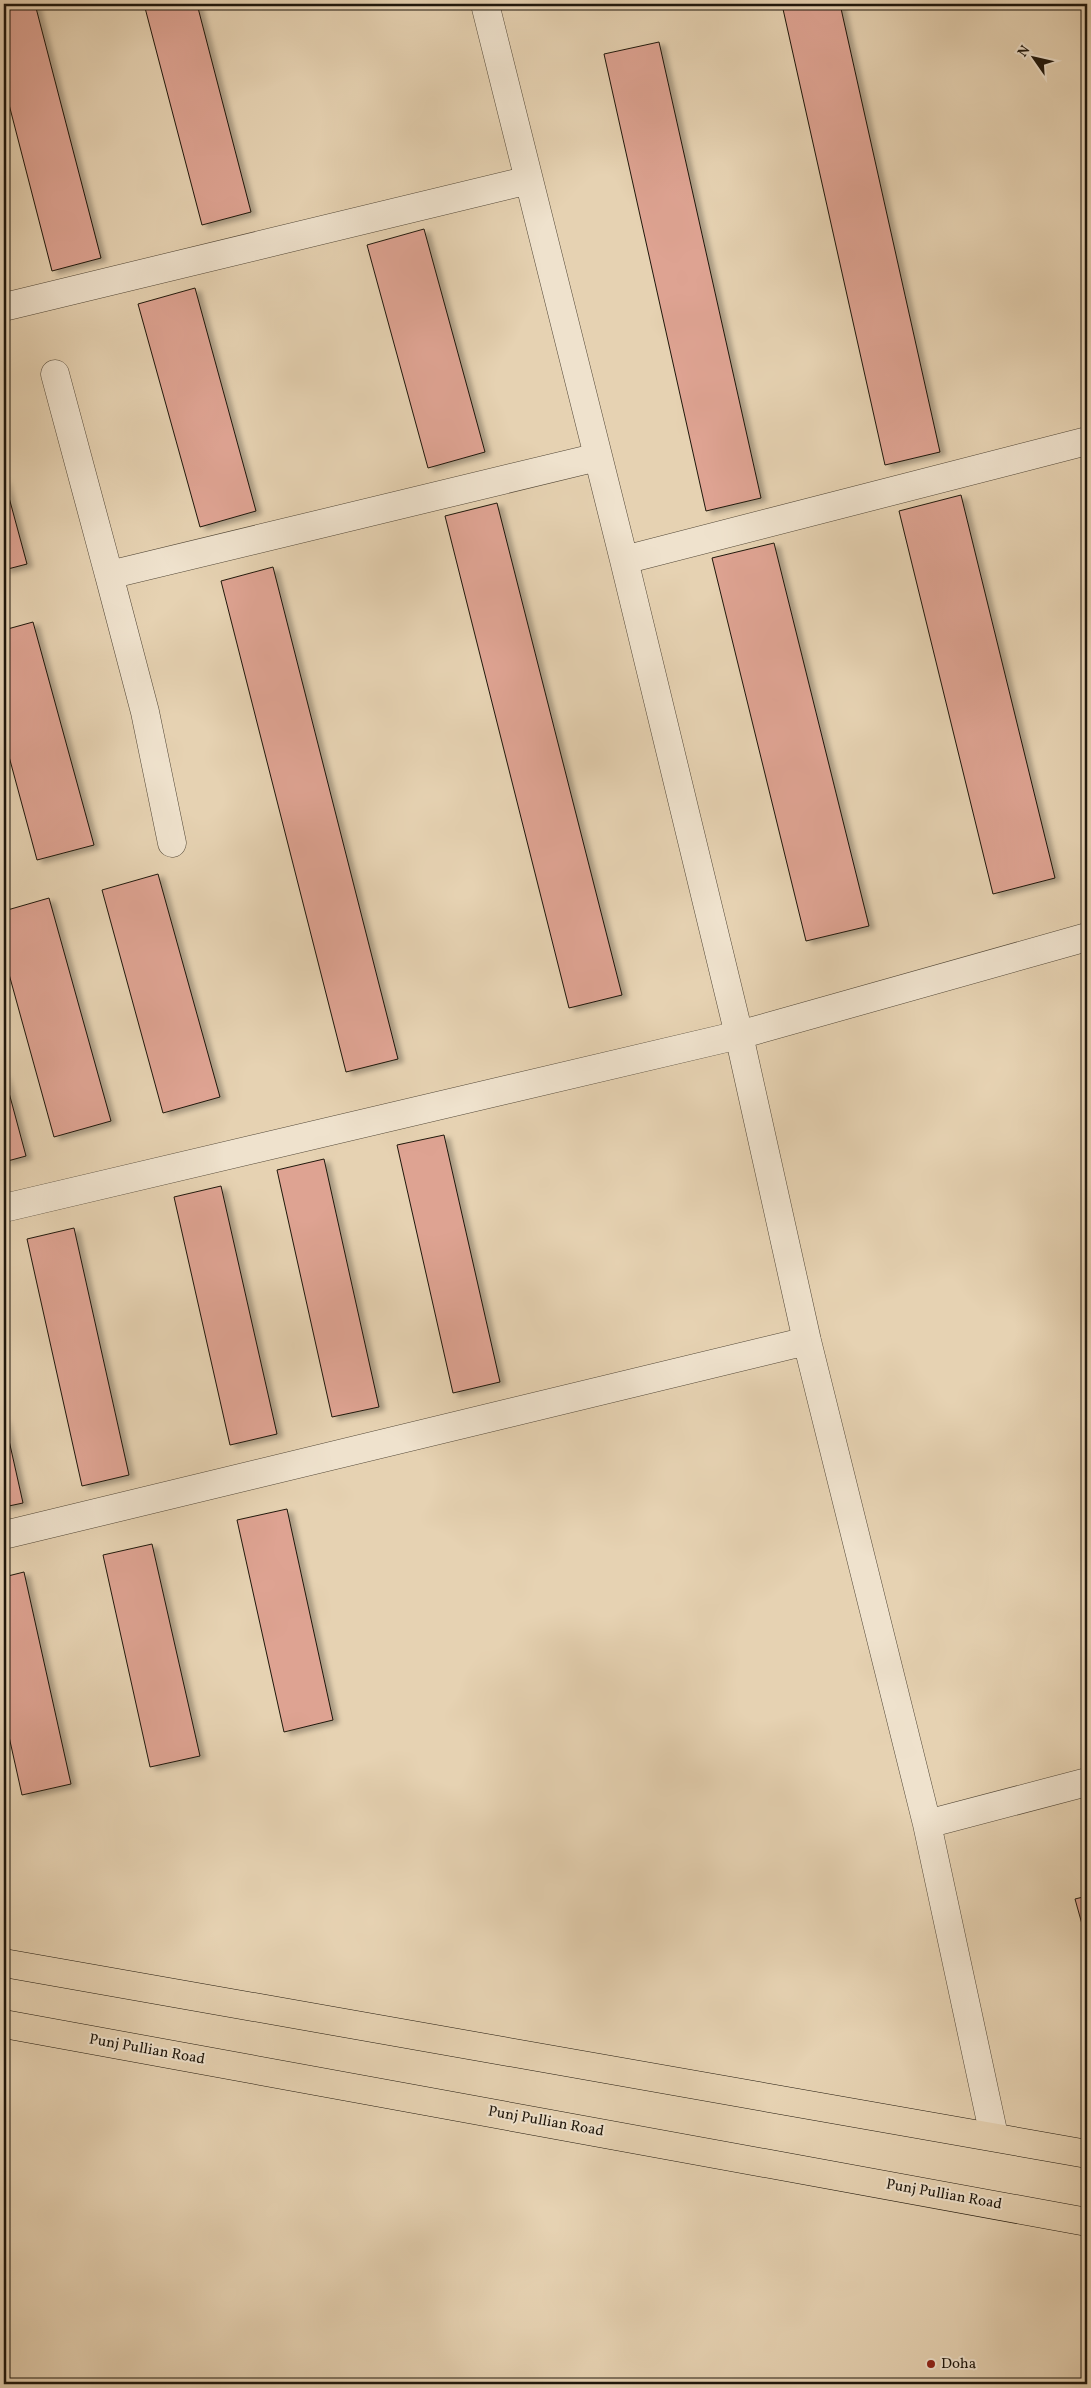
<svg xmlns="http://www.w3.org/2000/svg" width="1091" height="2388" font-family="Vollkorn,serif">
	<defs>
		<filter id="shadow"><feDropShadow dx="5.5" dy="3" stdDeviation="2.5" flood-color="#0004"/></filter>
	</defs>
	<rect width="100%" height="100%" fill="#e6d2b2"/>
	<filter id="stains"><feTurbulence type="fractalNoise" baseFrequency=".004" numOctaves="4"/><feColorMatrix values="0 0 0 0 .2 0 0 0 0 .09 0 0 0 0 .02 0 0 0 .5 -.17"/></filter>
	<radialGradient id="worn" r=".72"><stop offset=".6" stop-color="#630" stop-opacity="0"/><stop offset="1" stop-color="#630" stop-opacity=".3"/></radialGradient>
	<!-- building -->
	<path fill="#dea392" stroke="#1f170c" filter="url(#shadow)" d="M4 4H35L101 258 52 271 4 85Z
		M144 4H197L251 212 202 225Z
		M805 4H840L940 452 885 465 783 9Z
		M659 42 761 498 706 511 604 54Z
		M424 229 485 452 428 468 367 245Z
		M195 288 256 511 200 527 138 304Z
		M4 479 27 564 4 570Z
		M961 495 1055 878 993 894 899 511Z
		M497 503 622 995 569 1008 445 516Z
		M774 543 869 926 806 941 712 558Z
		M273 567 398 1059 346 1072 221 581Z
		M33 622 94 845 37 860 4 738V630Z
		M158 874 220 1097 163 1113 102 890Z
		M49 898 111 1121 54 1137 4 956V911Z
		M4 1074 26 1156 4 1162Z
		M444 1135 500 1382 453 1393 397 1145Z
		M324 1159 379 1407 332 1417 277 1170Z
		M221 1186 277 1434 230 1445 174 1197Z
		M74 1228 129 1475 82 1486 27 1239Z
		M4 1418 23 1503 4 1507Z
		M287 1509 333 1720 284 1732 237 1520Z
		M152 1544 200 1756 150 1767 103 1555Z
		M24 1572 71 1784 22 1795 4 1714V1577Z
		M1087 1896V1942L1075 1899Z"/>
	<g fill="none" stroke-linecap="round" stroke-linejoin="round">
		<!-- street casing -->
		<g stroke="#514636" stroke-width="29">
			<path id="street" d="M485 4 624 560 739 1035 807 1341 927 1824 994 2136
				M4 307 529 180
				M55 374 109 575
				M624 560 1087 441
				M172 843 145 712 109 575 598 457
				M4 1208 739 1035 1087 937
				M4 1535 807 1341
				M927 1824 1087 1782"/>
		</g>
		<!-- primary casing -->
		<g stroke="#1f170c" stroke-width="29">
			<path id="primary" d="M4 1963 1087 2154
				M4 2024 1087 2222"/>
		</g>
		<!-- street -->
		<use href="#street" stroke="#efe2cd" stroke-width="28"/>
		<!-- primary -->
		<use href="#primary" stroke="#e6d2b2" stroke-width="28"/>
	</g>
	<!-- markers -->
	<circle fill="#8f2418" stroke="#efe2cd" stroke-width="2" cx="931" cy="2364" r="5"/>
	<g text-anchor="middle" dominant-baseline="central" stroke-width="4" stroke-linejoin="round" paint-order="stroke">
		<!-- street labels -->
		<g font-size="15" fill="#1f170c" stroke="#efe2cd">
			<text transform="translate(147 2050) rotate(10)">Punj Pullian Road</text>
			<text transform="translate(546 2122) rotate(10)">Punj Pullian Road</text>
			<text transform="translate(944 2195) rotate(10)">Punj Pullian Road</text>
		</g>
		<!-- poi labels -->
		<g font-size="15" fill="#1f170c" stroke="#efe2cd" text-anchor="start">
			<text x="941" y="2364">Doha</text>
		</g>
	</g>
	<!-- margin -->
	<rect width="1091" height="2388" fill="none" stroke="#e6d2b2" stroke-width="20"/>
	<rect x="5" y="5" width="1081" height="2378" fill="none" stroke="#1f170c" stroke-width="2.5"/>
	<rect x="10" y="10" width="1071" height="2368" fill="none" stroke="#1f170c"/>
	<!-- north arrow -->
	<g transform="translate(1034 58) rotate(304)" stroke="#efe2cd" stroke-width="4" paint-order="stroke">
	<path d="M0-4L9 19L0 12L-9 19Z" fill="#1f170c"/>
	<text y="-8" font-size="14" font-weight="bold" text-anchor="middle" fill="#1f170c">N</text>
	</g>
	<rect width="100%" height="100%" filter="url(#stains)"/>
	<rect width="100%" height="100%" fill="url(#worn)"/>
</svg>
